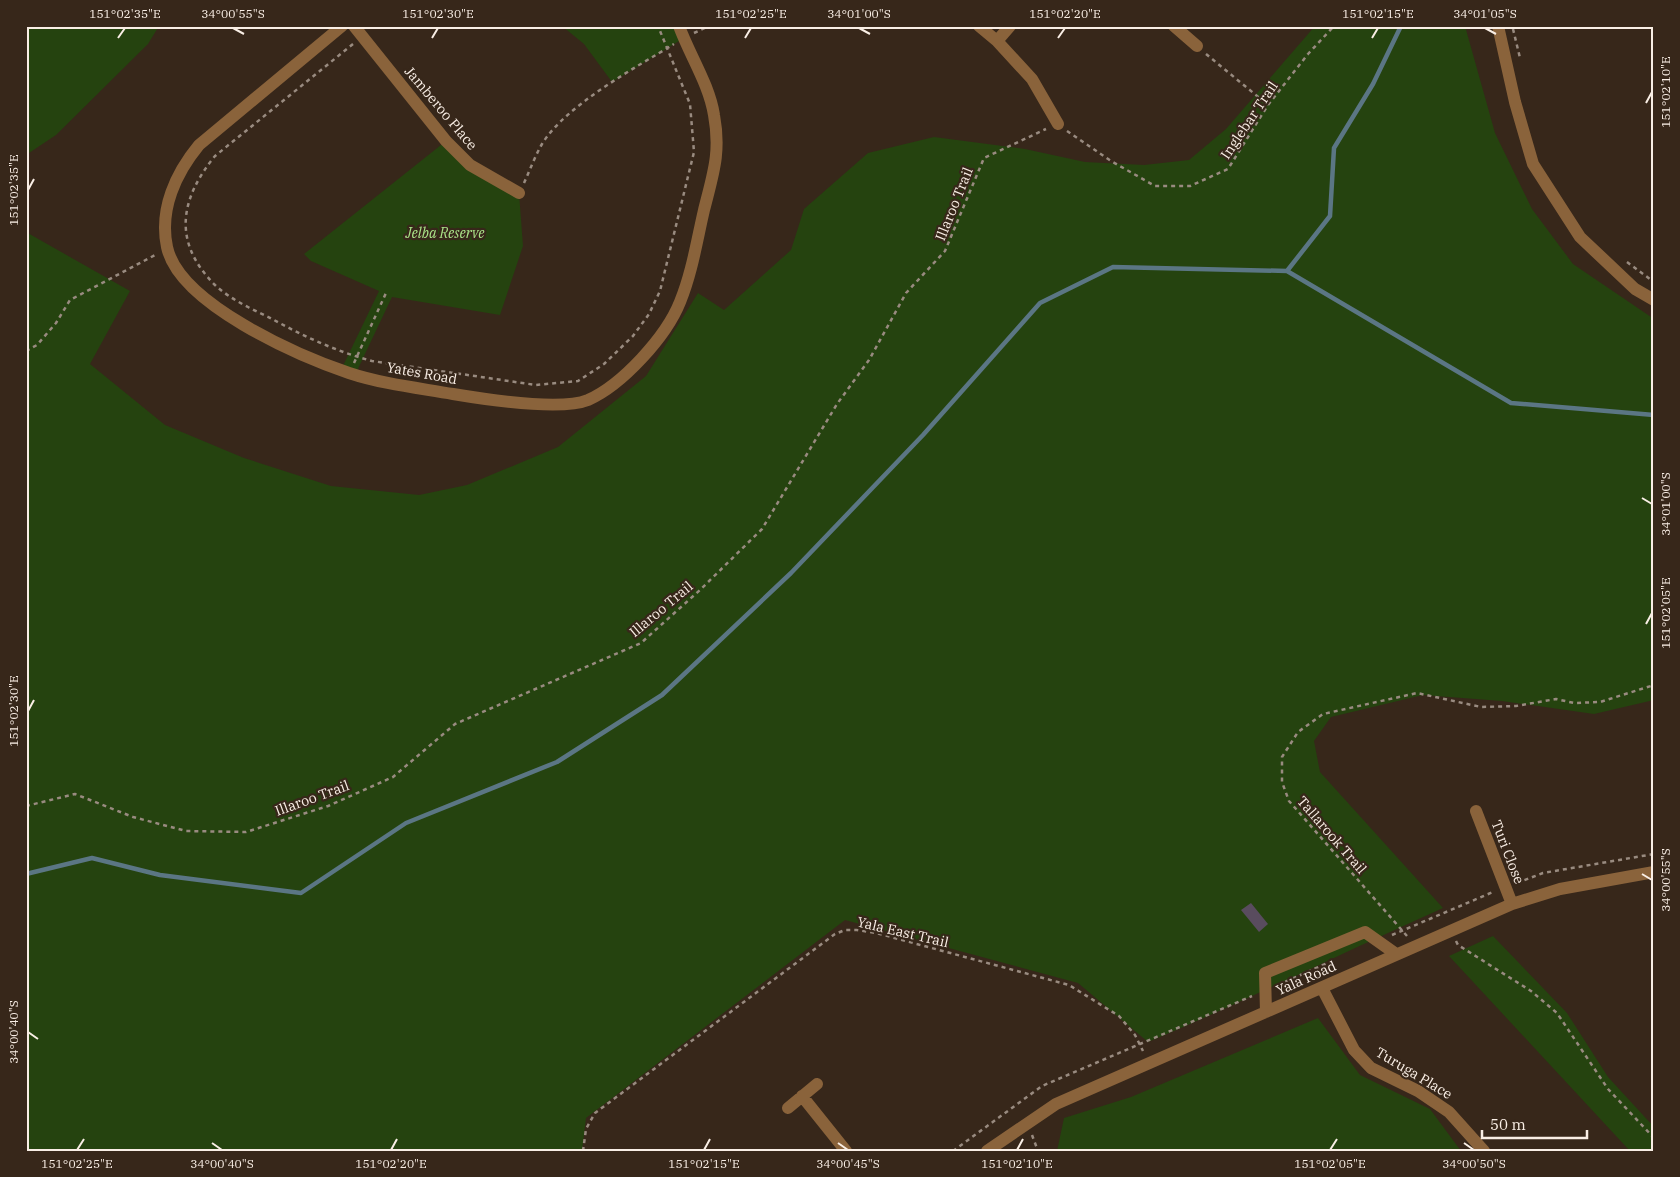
<svg xmlns="http://www.w3.org/2000/svg" width="1680" height="1177" font-family="'IBM Plex Serif',serif">
	<rect width="100%" height="100%" fill="#37271a"/>
	<!-- green -->
	<path fill="#25430f" d="M26 26H159L148 44 56 135 26 155Z
		M562 26H679L684 38 612 82 584 44Z
		M1315 26H1465L1495 133 1532 209 1573 264 1654 319V700L1594 714 1502 701 1423 695 1331 717 1314 741 1320 772 1443 908C1344 952 1248 1000 1148 1042L1078 983 845 920 586 1118 582 1151H26V232L130 291 90 364 165 425 244 458 331 486 419 495 467 485 558 447 646 376 698 293 724 310 791 250 804 209 868 153 934 137 1025 149 1085 162 1144 165 1189 160 1226 129Z
		M446 141 519 193 523 246 500 315 392 297 355 375 341 370 379 291 311 261 304 254Z
		M1493 936 1567 1013 1608 1077 1654 1127V1151H1630L1449 956Z
		M1318 1018 1360 1075 1430 1109 1461 1151H1057L1064 1118 1131 1097Z"/>
	<g fill="none" stroke-linecap="round" stroke-linejoin="round">
		<!-- stream -->
		<path stroke="#5b7684" stroke-width="4.5" d="M1287 271 1330 216 1334 148 1373 84 1401 26
			M26 874 92 858 160 875 301 893 406 823 557 762 662 695 791 573 923 435 1040 303 1113 267 1287 271 1511 403 1654 415"/>
	</g>
	<!-- building -->
	<path fill="#594c5e" d="M1251 903 1268 924 1259 932 1241 910Z"/>
	<g fill="none" stroke-linecap="round" stroke-linejoin="round">
		<!-- path -->
		<path stroke="#998b80" stroke-width="2.5" stroke-dasharray="4 4" stroke-linecap="butt" d="M1513 29 1520 58
			M694 33 709 26
			M353 44 215 156C180 199 172 242 215 285 231 300 254 310 274 320 305 337 338 352 372 361L536 385 578 381 604 364 633 336 649 314 660 291 694 152 690 104 658 26
			M1206 54 1268 105
			M1067 131 1111 161 1155 186H1190L1228 169 1268 105 1308 54 1334 26
			M524 183C530 170 535 156 542 144 566 105 635 68 674 44
			M1627 262 1654 282
			M26 351 37 345 56 323 70 300 157 254
			M354 363 386 293
			M26 806 75 794 133 817 186 831 246 832 328 806 393 777 455 724 641 643 700 590 762 529 837 404 869 360 906 293 945 251 984 158 1046 129
			M1517 883 1543 873 1654 854
			M1392 935 1493 892
			M1407 936 1289 801 1282 782V757L1298 732 1323 714 1417 693 1481 707 1516 706 1556 699 1574 703 1600 702 1654 685
			M1456 941 1458 945 1531 991 1557 1013 1608 1089 1654 1138
			M1278 985 1332 961
			M1032 1135 1038 1151
			M583 1151 586 1129 595 1113 835 934 845 930H857L876 933 1069 985 1119 1016 1135 1035 1143 1051
			M953 1151 1042 1086 1252 996"/>
		<!-- minor -->
		<path stroke="#8a633b" stroke-width="12" d="M342 26 199 145C176 173 159 209 167 247 179 304 299 356 349 373 382 384 419 388 453 394 483 399 561 411 588 400 622 385 666 337 680 302 692 273 697 240 704 210 713 174 721 153 714 115 709 84 690 56 679 26
			M354 26 446 141 470 165 519 193
			M979 26 997 41 1032 79 1058 124
			M1174 26 1197 46
			M1498 26 1515 102 1533 164 1580 237 1635 289 1654 300
			M997 41 1010 26
			M1476 811 1512 904
			M1322 988 1354 1050 1371 1068 1418 1091 1449 1112 1484 1151
			M1266 1012 1265 973 1365 932 1396 954
			M802 1096 846 1151
			M788 1108 817 1084
			M987 1151 1056 1104 1512 904 1560 889 1654 872"/>
	</g>
	<!-- ticks -->
	<path fill="none" stroke="#f9eee5" stroke-width="2" d="M233 28 244 34M859 28 870 34M1485 28 1496 34M118 38 125 28M432 38 438 28M745 38 751 28M1058 38 1065 28M1372 38 1378 28M1646 103 1652 92M28 190 34 179M1642 498 1652 504M1646 624 1652 613M28 711 34 700M1642 874 1652 880M28 1032 38 1039M212 1143 222 1150M838 1143 848 1150M1464 1143 1474 1150M77 1150 84 1139M391 1150 397 1139M704 1150 710 1139M1017 1150 1023 1139M1330 1150 1337 1139"/>
	<g text-anchor="middle" dominant-baseline="central" stroke-width="4.5" stroke-linejoin="round" paint-order="stroke">
		<!-- street labels -->
		<g font-size="14" fill="#f9eee5" stroke="#37271a">
			<text transform="translate(441 108) rotate(50)">Jamberoo Place</text>
			<text transform="translate(1249 120) rotate(-56)">Inglebar Trail</text>
			<text transform="translate(954 204) rotate(-68)">Illaroo Trail</text>
			<text transform="translate(422 373) rotate(10)">Yates Road</text>
			<text transform="translate(661 609) rotate(-40)">Illaroo Trail</text>
			<text transform="translate(312 798) rotate(-20)">Illaroo Trail</text>
			<text transform="translate(1332 835) rotate(49)">Tallarook Trail</text>
			<text transform="translate(1508 852) rotate(69)">Turi Close</text>
			<text transform="translate(903 932) rotate(13)">Yala East Trail</text>
			<text transform="translate(1306 978) rotate(-24)">Yala Road</text>
			<text transform="translate(1414 1073) rotate(31)">Turuga Place</text>
		</g>
		<!-- park labels -->
		<g font-size="14" font-style="italic" fill="#abe589" stroke="#37271a">
			<text x="445" y="233">Jelba Reserve</text>
		</g>
	</g>
	<!-- border -->
	<rect width="1680" height="1177" fill="none" stroke="#37271a" stroke-width="55"/>
	<!-- scale -->
	<path d="M1482 1130v8h105v-8" fill="none" stroke="#f9eee5" stroke-width="2.5"/>
	<text x="1490" y="1130" font-size="15" fill="#f9eee5" stroke="#37271a" stroke-width="4" paint-order="stroke">50 m</text>
	<rect x="28" y="28" width="1624" height="1122" fill="none" stroke="#f9eee5" stroke-width="2"/>
	<g font-size="12" text-anchor="middle" fill="#f9eee5">
		<text x="125" y="18">151°02'35"E</text>
		<text x="233" y="18">34°00'55"S</text>
		<text x="438" y="18">151°02'30"E</text>
		<text x="751" y="18">151°02'25"E</text>
		<text x="859" y="18">34°01'00"S</text>
		<text x="1065" y="18">151°02'20"E</text>
		<text x="1378" y="18">151°02'15"E</text>
		<text x="1485" y="18">34°01'05"S</text>
		<text transform="translate(1666 92) rotate(-90)" y="4">151°02'10"E</text>
		<text transform="translate(14 190) rotate(-90)" y="4">151°02'35"E</text>
		<text transform="translate(1666 504) rotate(-90)" y="4">34°01'00"S</text>
		<text transform="translate(1666 613) rotate(-90)" y="4">151°02'05"E</text>
		<text transform="translate(14 711) rotate(-90)" y="4">151°02'30"E</text>
		<text transform="translate(1666 880) rotate(-90)" y="4">34°00'55"S</text>
		<text transform="translate(14 1032) rotate(-90)" y="4">34°00'40"S</text>
		<text x="77" y="1168">151°02'25"E</text>
		<text x="222" y="1168">34°00'40"S</text>
		<text x="391" y="1168">151°02'20"E</text>
		<text x="704" y="1168">151°02'15"E</text>
		<text x="848" y="1168">34°00'45"S</text>
		<text x="1017" y="1168">151°02'10"E</text>
		<text x="1330" y="1168">151°02'05"E</text>
		<text x="1474" y="1168">34°00'50"S</text>
	</g>
</svg>
